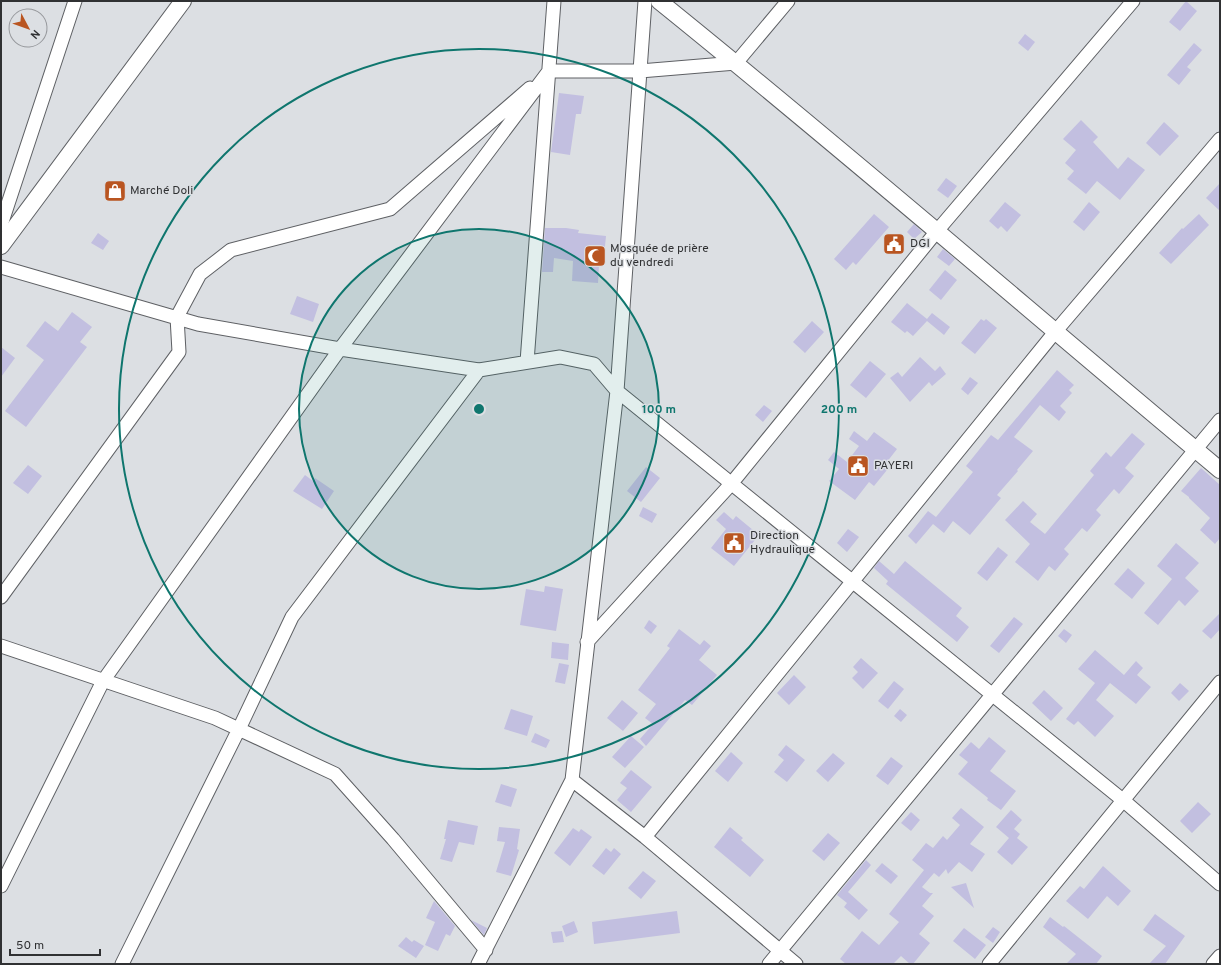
<svg xmlns="http://www.w3.org/2000/svg" width="1221" height="965" font-family="Overpass,sans-serif">
	<rect width="100%" height="100%" fill="#dcdfe3"/>
	<!-- building -->
	<path fill="#c2bfe0" d="M1186 1 1197 11 1180 31 1169 22Z
		M1025 34 1035 42 1028 51 1018 43Z
		M1194 43 1202 50 1187 67 1191 70 1179 85 1167 75Z
		M559 93 584 96 581 114H576L570 155 551 152Z
		M1081 120 1098 137 1093 142 1118 169 1128 157 1145 170 1120 200 1097 181 1086 194 1067 179 1074 171 1065 163 1076 150 1063 139Z
		M1164 122 1179 136 1160 156 1146 143Z
		M946 178 957 186 948 198 937 190Z
		M1220 183V211L1206 198Z
		M1005 202 1021 215 1007 232 1001 226 998 229 989 221Z
		M1089 202 1100 212 1084 231 1073 222Z
		M874 214 889 227 856 265 853 262 846 270 834 259Z
		M1199 214 1209 225 1171 264 1159 253 1182 228 1183 229Z
		M914 224 922 232 914 239 907 232Z
		M545 228H566L579 230 578 233 606 236 603 266 599 265 598 283 572 281 573 261 554 258 553 272H542Z
		M98 233 109 241 103 250 91 243Z
		M943 249 955 259 949 266 937 257Z
		M945 270 957 280 941 300 929 290Z
		M297 296 319 304 313 322 290 314Z
		M907 303 927 319 932 313 950 327 944 335 927 321 913 336 907 331 905 333 891 322Z
		M72 312 92 327 80 342 87 347 26 427 5 411 44 360 26 346 45 321 58 331Z
		M981 319 984 321 986 319 997 328 975 354 961 343Z
		M812 321 824 332 805 353 793 342Z
		M1 347 15 358 1 377Z
		M920 357 935 371 940 366 946 374 932 386 929 382 910 402 890 378 898 372 902 377Z
		M870 361 886 374 866 398 850 385Z
		M1057 370 1074 385 1069 390 1072 393 1060 406 1066 412 1059 421 1040 405 1014 437 1033 451 1017 470 1018 471 997 495 1001 498 970 535 953 521 944 533 933 524 916 544 908 536 928 511 936 517 973 472 966 466 991 435 998 440Z
		M970 377 978 383 968 395 961 389Z
		M764 405 772 411 763 422 755 415Z
		M854 431 867 441 874 432 897 449 883 467 887 470 874 486 869 482 855 500 829 481 839 469 828 460 834 452 847 462 859 446 849 439Z
		M1132 433 1145 444 1125 468 1134 476 1119 494 1114 489 1096 510 1101 515 1087 532 1082 528 1064 549 1069 554 1055 571 1049 566 1038 581 1015 562 1030 544 1005 520 1023 501 1037 514 1030 522 1045 534 1094 475 1090 471 1106 452 1111 457Z
		M28 465 42 476 28 494 13 483Z
		M646 467 660 478 641 502 627 491Z
		M1201 468 1220 485V538L1215 544 1200 530 1210 518 1189 498V497L1181 491Z
		M305 475 313 481 315 478 334 491 322 509 293 491Z
		M643 507 657 514 652 523 639 516Z
		M724 512 733 520 736 516 759 535 734 566 711 548 726 529 716 520Z
		M848 529 859 537 847 552 837 543Z
		M1176 543 1199 563 1185 578 1199 591 1185 606 1179 600 1158 625 1144 613 1172 579 1157 566Z
		M998 547 1008 555 987 581 977 573Z
		M879 561 894 574 905 561 962 608 956 616 969 627 957 642 886 584 888 581 874 568Z
		M1128 568 1145 583 1132 599 1114 584Z
		M545 586 563 589 556 631 520 625 526 589 544 592Z
		M1220 613V629L1211 639 1202 631Z
		M1014 617 1023 624 999 653 990 646Z
		M649 620 657 626 651 634 644 628Z
		M679 629 700 645 704 640 711 646 699 660 717 675 692 705 685 700 646 746 640 739 653 724 645 718 656 704 638 690 670 648 667 646Z
		M1064 629 1072 635 1066 643 1058 636Z
		M552 642 569 644 568 660 551 658Z
		M1095 650 1124 675 1136 661 1143 668 1137 675 1151 687 1136 704 1110 683 1096 700 1114 716 1095 737 1078 721 1074 725 1066 719 1095 683 1078 669Z
		M861 658 878 673 863 689 852 678 858 672 853 667Z
		M559 663 569 665 565 684 555 682Z
		M794 675 806 687 789 705 777 693Z
		M894 681 904 689 888 709 878 701Z
		M1180 683 1189 691 1179 701 1171 693Z
		M1044 690 1063 708 1051 721 1032 703Z
		M622 700 638 713 623 731 607 718Z
		M511 709 533 716 527 736 504 729Z
		M900 709 907 715 901 722 894 716Z
		M535 733 550 740 546 748 531 742Z
		M631 736 644 747 625 768 612 757Z
		M989 737 1006 751 990 771 1016 791 1001 810 987 800 988 798 958 774 968 762 959 755 971 742 979 749Z
		M786 745 805 760 787 782 774 772 784 760 778 755Z
		M731 752 743 763 728 782 715 771Z
		M833 753 845 763 828 782 816 771Z
		M891 757 903 766 888 785 876 776Z
		M631 770 652 787 631 812 617 800 627 788 620 783Z
		M501 784 517 789 511 807 495 802Z
		M1198 802 1211 814 1192 833 1180 821Z
		M961 808 984 827 970 844 985 854 972 872 959 862 948 874 946 869 939 877 934 873 922 887 930 893H933L922 906 934 916 919 934 930 943 913 964H910L901 956 893 964H846L840 959 862 931 879 945 899 922 889 914 924 870 912 860 926 843 933 848 943 836 947 840 960 825 952 818Z
		M1011 810 1022 820 1014 829 1020 834 1017 838 1028 847 1012 865 997 852 1009 838 996 827Z
		M911 812 920 820 911 831 901 823Z
		M448 820 478 826 474 845 459 842 452 862 440 859 446 839H444Z
		M499 827 520 829 517 849 519 850 511 876 496 872 505 842 497 841Z
		M730 827 743 838 741 840 764 860 750 877 714 847Z
		M573 828 579 832 581 829 592 837 570 866 554 853Z
		M828 833 840 843 824 861 812 851Z
		M606 848 611 852 614 848 621 854 604 875 592 866Z
		M866 860 871 865 848 892 868 910 859 920 844 907 847 903 837 895Z
		M882 863 898 876 891 884 875 871Z
		M1103 866 1131 891 1118 906 1107 896 1088 919 1066 901 1080 886 1084 889Z
		M643 871 656 881 641 899 628 888Z
		M966 883 974 908 951 887Z
		M434 901 455 926 450 936 446 934 438 951 425 945 435 922 426 918Z
		M677 911 680 933 594 944 592 922Z
		M1155 914 1185 936 1165 964H1149L1166 946 1143 930Z
		M1050 917 1063 927 1064 926 1102 956 1096 964H1066L1076 954 1043 927Z
		M471 920 487 928 484 935 483 934Z
		M574 921 578 932 566 937 562 926Z
		M993 927 1000 932 993 943 985 937Z
		M964 928 986 945 975 959 953 941Z
		M562 931 564 942 553 943 551 932Z
		M406 937 412 942 414 940 424 946 416 958 398 946Z"/>
	<g fill="none" stroke-linecap="round" stroke-linejoin="round">
		<!-- minor casing -->
		<g stroke="#5e6064" stroke-width="15">
			<path id="minor" d="M1 225 75 1
				M1 267 198 324 340 349 479 370 560 357 594 364 617 391 1124 801 1220 884
				M527 362 554 1
				M1 597 179 352 177 317 200 274 231 250 390 209 530 88
				M587 642 731 484 937 231 1133 1
				M1 646 215 718 335 774 393 839 486 950
				M572 780 645 837 796 964
				M645 837 1055 332 1220 139
				M1 886 103 681 340 349 549 71H640L736 63 788 1
				M122 964 239 729 292 617 479 370
				M478 964 572 780 617 391 645 1
				M769 964 1220 420
				M989 964 1220 682
				M1213 964 1220 956"/>
		</g>
		<!-- tertiary casing -->
		<g stroke="#5e6064" stroke-width="18">
			<path id="tertiary" d="M659 1C849 154 1033 314 1220 470
				M1 246 183 1"/>
		</g>
		<!-- minor -->
		<use href="#minor" stroke="#fff" stroke-width="13"/>
		<!-- tertiary -->
		<use href="#tertiary" stroke="#fff" stroke-width="16"/>
	</g>
	<!-- distance rings -->
	<circle cx="479" cy="409" r="180" fill="#0f766e" fill-opacity=".12"/>
	<g fill="none" stroke="#0f766e" stroke-width="2">
		<circle cx="479" cy="409" r="180"/>
		<circle cx="479" cy="409" r="360"/>
	</g>
	<!-- icons -->
	<defs>
		<g id="shop-square" transform="scale(1.15)"><rect x="-9" y="-9" width="18" height="18" rx="4" fill="#b95521" stroke="#dcdfe3"/><path d="M-5-2.5h2.3a2.7 3.5 0 0 1 5.4 0H5L5.5 6h-11ZM-1.5-2.5h3a1.5 2.3 0 0 0-3 0Z" fill="#fff"/></g>
		<g id="civic-square" transform="scale(1.15)"><rect x="-9" y="-9" width="18" height="18" rx="4" fill="#b95521" stroke="#dcdfe3"/><path d="M-.6-6.5H3V-4.5H.6V-3L4-1V1h2V6H-6V1h2V-1L-.6-3ZM-1.2 2.5V6h2.4V2.5Z" fill="#fff"/></g>
		<g id="mosque-square" transform="scale(1.15)"><rect x="-9" y="-9" width="18" height="18" rx="4" fill="#b95521" stroke="#dcdfe3"/><path d="M3.5-4.9A6 6 0 1 0 3.5 4.9A5 5 0 1 1 3.5-4.9Z" fill="#fff"/></g>
	</defs>
	<g fill-rule="evenodd">
		<use href="#shop-square" x="115" y="191"/>
		<use href="#civic-square" x="894" y="244"/>
		<use href="#mosque-square" x="595" y="256"/>
		<use href="#civic-square" x="858" y="466"/>
		<use href="#civic-square" x="734" y="543"/>
	</g>
	<g text-anchor="middle" dominant-baseline="central" stroke-width="3" stroke-linejoin="round" paint-order="stroke">
		<!-- poi labels -->
		<g font-size="12" fill="#303133" stroke="#dcdfe3" text-anchor="start">
			<text x="130" y="191">Marché Doli</text>
			<text x="910" y="244">DGI</text>
			<text x="610" y="249">Mosquée de prière<tspan x="610" dy="14">du vendredi</tspan></text>
			<text x="874" y="466">PAYERI</text>
			<text x="750" y="536">Direction<tspan x="750" dy="14">Hydraulique</tspan></text>
		</g>
	</g>
	<circle cx="479" cy="409" r="6" fill="#0f766e" stroke="#dcdfe3" stroke-width="2"/>
	<g font-size="12" text-anchor="middle" font-weight="bold" fill="#0f766e" stroke="#dcdfe3" stroke-width="3" stroke-linejoin="round" paint-order="stroke">
		<text x="659" y="413">100 m</text>
		<text x="839" y="413">200 m</text>
	</g>
	<!-- border -->
	<rect width="1221" height="965" fill="none" stroke="#303133" stroke-width="4"/>
	<!-- north arrow -->
	<g transform="translate(28 28) rotate(131)"><circle r="19" fill="#dcdfe3" stroke="#97999d"/>
	<path d="M0-3L7 15L0 10L-7 15Z" fill="#b95521"/>
	<text y="-6" font-size="11" font-weight="bold" text-anchor="middle" fill="#303133">N</text>
	</g>
	<!-- scale -->
	<path d="M10 949v6h90v-6" fill="none" stroke="#303133" stroke-width="2"/>
	<text x="16" y="949" font-size="12" fill="#303133" stroke="#dcdfe3" stroke-width="3" paint-order="stroke">50 m</text>
</svg>
